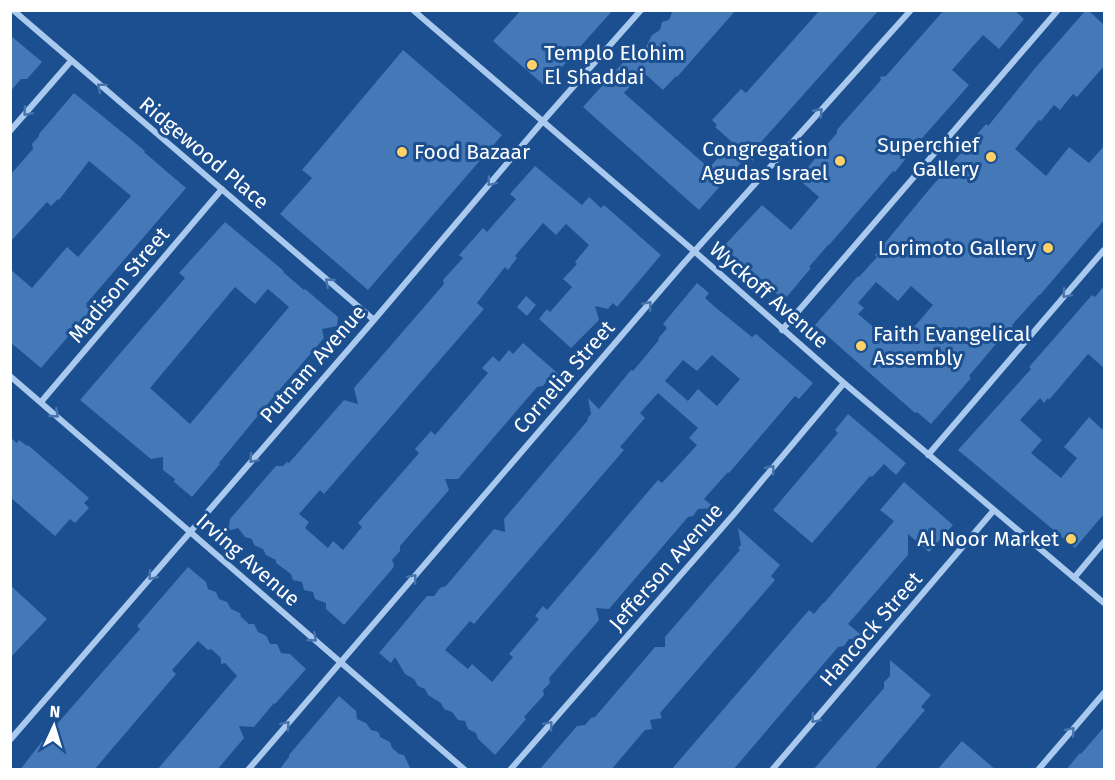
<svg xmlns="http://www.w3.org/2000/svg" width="1115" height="780" font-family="'Fira Sans',sans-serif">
	<rect width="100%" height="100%" fill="#1b4f8f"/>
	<!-- building -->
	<path fill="#4478b7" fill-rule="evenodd" d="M521 10H613L545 86 493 41Z
		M673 10H736L677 77 676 76 663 90 643 72 624 93 709 168 732 142 715 127 717 125 712 120 741 89 746 93 820 10H879L754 150 753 161 747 156 699 210 583 107 629 56 641 51 643 53 652 35 660 30 662 22 669 20Z
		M944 10H1014L1024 19 999 49 983 35 952 70 969 85 924 136 895 172 893 171 829 245H828L809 267 811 268 784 300 723 247 762 205 791 230 819 197 797 178 807 166 808 167 837 133V130L842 124 881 80 880 77 886 76Z
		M1086 10H1088L1104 25V66L1077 97 1073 94 1060 110 1054 105 1041 121 1039 120 1015 149 1046 176 1069 147 1089 163 1104 146V220L1040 295H1039L1012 325 1013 326 1003 339 1001 338 969 376 971 378 931 424 917 412 915 413 815 325 858 276 859 277 877 257 875 255 927 192 986 124 988 126 1036 67ZM876 282 898 301 911 286 933 305 901 342 888 331 884 336 858 314 864 308 858 303Z
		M10 35 42 62 27 79H21L10 92Z
		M403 50 502 135 368 290 280 214 312 178 302 170Z
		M74 93 133 141 145 151 144 152 186 188 86 304 91 310 41 368 10 342V269L32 288 67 247 78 257 131 196 89 161 59 200 58 199 51 206 47 202 10 242V175L33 149 32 144 39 136V134Z
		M535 166 582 205 589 197 601 208 604 205 661 255 617 307 613 303 608 309 595 306 599 320 571 348 539 319 547 309 550 312 572 287 563 279 577 264 575 262 589 245 566 224 556 235 543 223 515 256 517 258 508 270 505 267 477 303 484 309 324 494 320 490 299 514 309 522 305 528 328 548 333 541 343 550 362 527 358 523 419 453 415 449 431 431 435 435 488 373 482 368 493 356 499 362 509 350 513 354 523 343 562 377 548 380 543 386 537 387 458 479H445L449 490 400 546V551L392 560 394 565 393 568 344 625 326 609V603L315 599 313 592 304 590 302 582 293 580 291 574 276 563V560L266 555 263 549 254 545 252 539 245 537 238 528 228 531 230 519 276 466H283L287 462 289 463 344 400 358 404 354 388 444 284 443 280 463 258 459 255 483 228 487 232 516 199 510 194Z
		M225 222 284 271 283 272 304 290 305 289 338 317 337 326 322 329 324 338 275 395 219 463 220 464 192 497 174 482 175 479 163 470V457L151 459 80 400 185 278 179 273ZM235 287 255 304 268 289 289 307 190 424 150 388Z
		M697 283 709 293 705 298 715 307 752 337 756 334 813 383 799 399 795 396 729 473 728 472 704 499 715 508 698 509 693 516 688 517 609 609 596 608 599 620 549 678 550 683 543 690 544 695 524 717 526 719 495 755 478 739 476 733 468 729 465 721 458 720 452 712 444 709 441 703 428 695 425 689 418 686 414 679 405 674 395 657 391 663 379 653 427 596H434L440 588 446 586 494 529 505 532 504 519 588 420 587 419 591 414 588 398 599 409 631 370 633 371 659 340 658 339 667 328 663 324ZM712 355 740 379 717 406 698 389 688 401 665 381 683 360 697 371ZM658 393 698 428 689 438 697 445 662 483 658 480 547 610 543 606 535 616 539 619 509 654 513 657 492 682 472 664 468 669 445 650 470 621 474 624 624 450 620 447 645 418 640 413Z
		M1104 286V368L1088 354 1049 400 1048 398 1044 403 1040 398 1020 420 1042 440 1031 453 1061 478 1077 458 1064 447 1089 417 1104 431V514L1075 548 958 450 1031 369 1029 367 1092 295 1095 297Z
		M526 296 536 305 527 316 517 307Z
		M848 414 906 463 896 475 884 464 872 477 870 476 812 543 773 510 838 433 835 430Z
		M10 437 17 443 19 440 27 446 28 445 89 498 84 503 89 508 75 523 70 519 55 536 10 497Z
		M904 482 953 525 929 552 908 534V555L848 624 865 638 849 639 844 646 838 647 733 770H671L809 610 814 614 823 603H824L894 521 880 510Z
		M738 528 780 565 771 576 775 580 660 713 662 718 650 720 652 729 645 730 611 770H539L577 726 585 725 591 718 595 717 655 647H665V637L740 550 738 548 741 545Z
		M188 567 206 582 208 589 216 592 219 599 227 602 231 609 240 613 241 617 249 624H254L258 632 265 635 267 637 270 644H277L281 653 290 654 306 669 275 704 274 703 254 727 239 726 244 738 217 770H157L237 676 225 663 221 664V658L211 649 208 650 198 641 172 670 176 674 94 770H20L43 740 140 629 137 626Z
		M10 585 47 619 10 658Z
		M890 660 931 695 921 707 925 710 874 770H813L884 688V682L890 676Z
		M339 696 356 711 357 719 366 723 371 730 376 731 379 733 380 737 390 742 392 748 399 754 404 755 411 770H279L289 757V755Z
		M1104 727V770H1066L1080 753 1081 754Z
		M962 741 996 770H937Z"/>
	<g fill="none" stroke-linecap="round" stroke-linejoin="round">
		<!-- minor -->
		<path stroke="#a9c9ee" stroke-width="6" d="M13 10 374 320
			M413 10 694 251 844 383 1104 603
			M10 131 71 61
			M782 330 1058 10
			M10 376 465 770
			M41 402 222 189
			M928 455 1104 250
			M1074 578 1104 542
			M10 740 374 320 543 121 641 10
			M248 770 683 264 911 10
			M510 770 734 514 844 383
			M772 770 994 510
			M1038 770 1104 693"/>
	</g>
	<!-- one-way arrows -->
	<defs><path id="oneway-chevron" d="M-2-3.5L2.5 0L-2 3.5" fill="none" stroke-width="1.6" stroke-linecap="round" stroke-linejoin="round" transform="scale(1.5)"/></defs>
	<g stroke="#4674ac">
		<use href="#oneway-chevron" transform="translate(101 87) rotate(-140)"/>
		<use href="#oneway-chevron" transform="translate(27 112) rotate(131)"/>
		<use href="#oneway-chevron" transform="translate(819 112) rotate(-48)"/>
		<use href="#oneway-chevron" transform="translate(491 182) rotate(130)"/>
		<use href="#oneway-chevron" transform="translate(329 282) rotate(-139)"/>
		<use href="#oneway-chevron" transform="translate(1066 294) rotate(131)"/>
		<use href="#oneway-chevron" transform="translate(648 305) rotate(-49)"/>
		<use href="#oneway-chevron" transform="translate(55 414) rotate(41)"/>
		<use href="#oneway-chevron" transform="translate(253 459) rotate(131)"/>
		<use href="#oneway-chevron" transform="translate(771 469) rotate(-50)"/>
		<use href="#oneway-chevron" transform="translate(152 576) rotate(131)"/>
		<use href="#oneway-chevron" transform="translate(413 578) rotate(-49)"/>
		<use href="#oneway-chevron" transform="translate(313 638) rotate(41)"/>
		<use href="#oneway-chevron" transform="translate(815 719) rotate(131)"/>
		<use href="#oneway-chevron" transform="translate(286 725) rotate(-49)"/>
		<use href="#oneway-chevron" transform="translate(549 725) rotate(-49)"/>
		<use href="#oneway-chevron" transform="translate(1071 731) rotate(-49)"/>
	</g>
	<!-- markers -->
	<g fill="#ffd166" stroke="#1b4f8f" stroke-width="2">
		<circle cx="532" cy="65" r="6"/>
		<circle cx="402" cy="152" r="6"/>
		<circle cx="991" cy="157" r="6"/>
		<circle cx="840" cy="161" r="6"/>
		<circle cx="1048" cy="248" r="6"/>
		<circle cx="861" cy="346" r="6"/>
		<circle cx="1071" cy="539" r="6"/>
	</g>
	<g text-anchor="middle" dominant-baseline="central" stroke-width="6" stroke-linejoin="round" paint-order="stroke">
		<!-- poi labels -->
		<g font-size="21" fill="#fff" stroke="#1b4f8f" text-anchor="end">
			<text x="544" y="53" text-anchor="start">Templo Elohim<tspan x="544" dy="24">El Shaddai</tspan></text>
			<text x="979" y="145">Superchief<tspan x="979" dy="24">Gallery</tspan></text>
			<text x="828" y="149">Congregation<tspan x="828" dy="24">Agudas Israel</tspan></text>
			<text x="414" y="152" text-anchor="start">Food Bazaar</text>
			<text x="1036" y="248">Lorimoto Gallery</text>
			<text x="873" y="334" text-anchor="start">Faith Evangelical<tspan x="873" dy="24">Assembly</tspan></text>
			<text x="1059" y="539">Al Noor Market</text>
		</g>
		<!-- street labels -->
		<g font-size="21" fill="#fff" stroke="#1b4f8f">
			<text transform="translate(204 153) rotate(40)">Ridgewood Place</text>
			<text transform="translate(119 285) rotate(-50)">Madison Street</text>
			<text transform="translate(769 295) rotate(41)">Wyckoff Avenue</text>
			<text transform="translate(313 364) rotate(-49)">Putnam Avenue</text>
			<text transform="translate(564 377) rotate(-49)">Cornelia Street</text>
			<text transform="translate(248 560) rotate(41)">Irving Avenue</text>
			<text transform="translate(666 567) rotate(-49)">Jefferson Avenue</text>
			<text transform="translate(871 629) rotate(-49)">Hancock Street</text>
		</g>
	</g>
	<!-- border -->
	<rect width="1115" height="780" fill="none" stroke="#ffffff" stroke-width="24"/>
	<!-- north arrow -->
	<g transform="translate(54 726) rotate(4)" stroke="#1b4f8f" stroke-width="4.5" paint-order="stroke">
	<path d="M0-4.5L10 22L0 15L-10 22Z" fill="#ffffff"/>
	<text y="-9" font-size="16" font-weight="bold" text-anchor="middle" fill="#ffffff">N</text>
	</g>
</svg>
